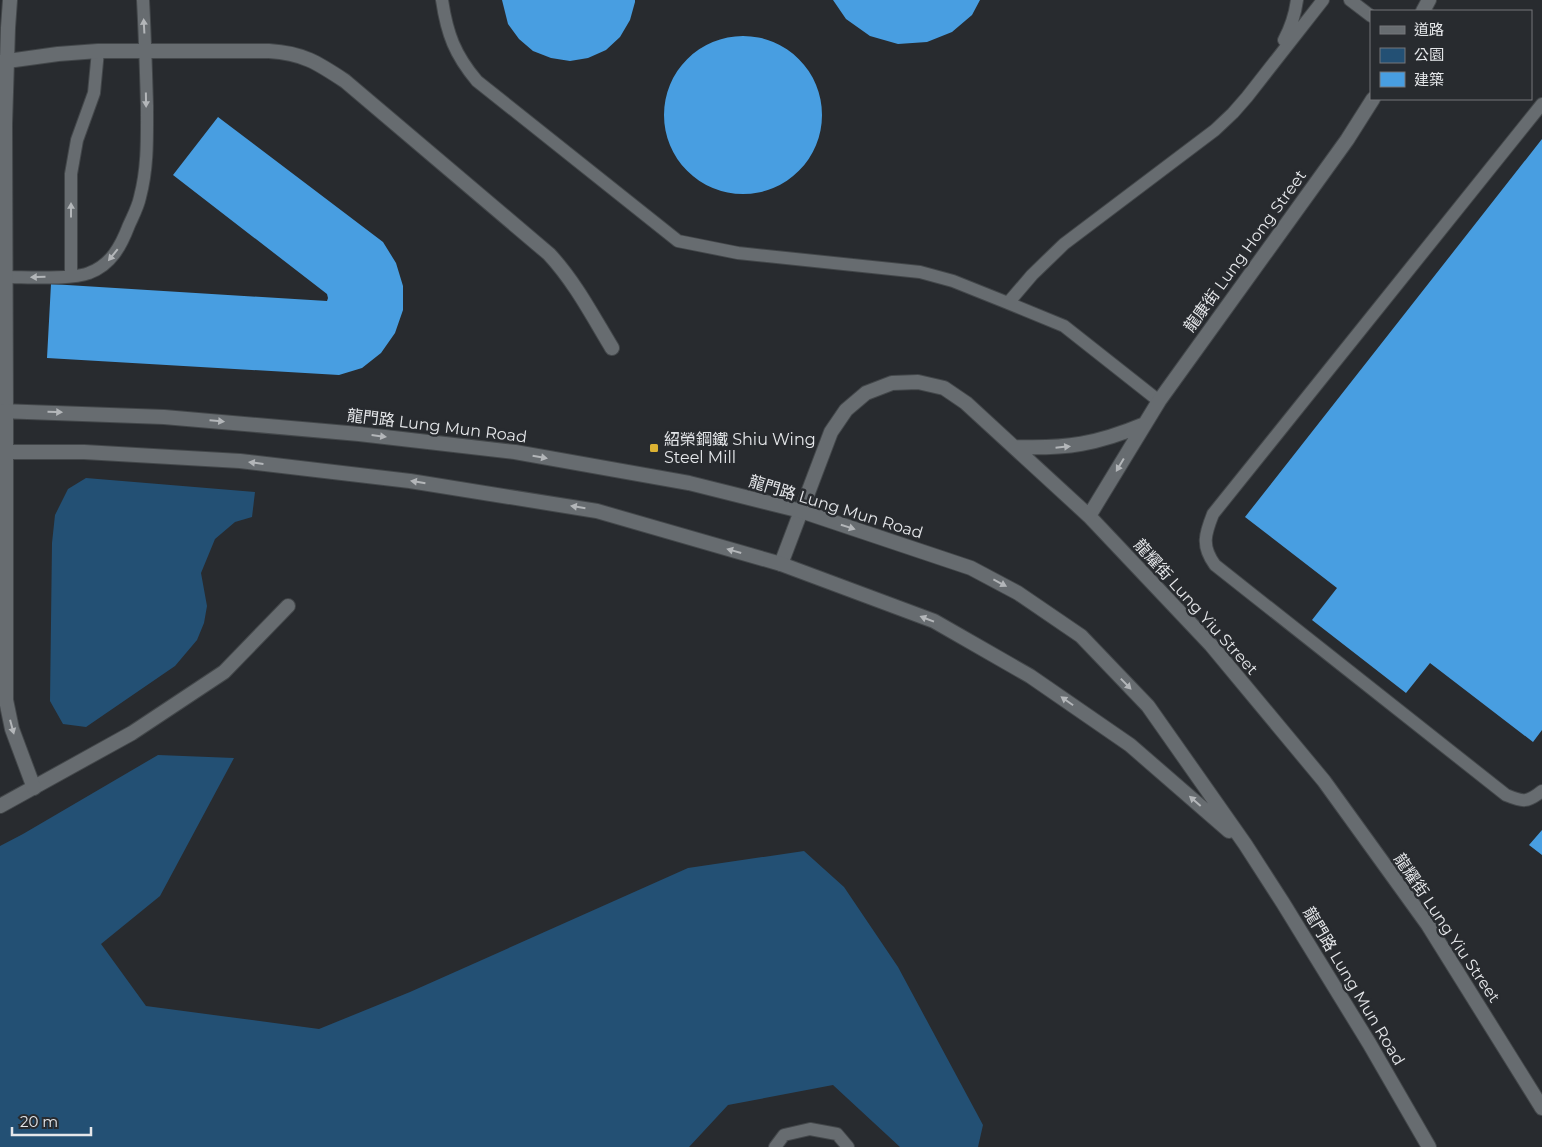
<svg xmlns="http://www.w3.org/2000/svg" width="1542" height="1147" font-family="Montserrat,'Noto Sans TC',sans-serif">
	<rect width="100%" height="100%" fill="#282b2f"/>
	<!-- green -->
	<path fill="#235074" d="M86 478 255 492 252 517 235 522 215 539 201 573 207 606 204 623 197 640 175 666 86 727 63 724 50 701 52 543 55 515 68 489Z
		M158 755 234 758 160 896 101 944 146 1006 319 1029 410 992 688 868 804 851 844 887 898 967 983 1125 978 1147H900L833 1085 728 1105 689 1147H0V846L23 834Z"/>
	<!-- building -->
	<path fill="#489ee1" d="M502 0H635V2L630 20 620 37 606 50 588 58 570 61 551 58 533 51 519 39 508 24Z
		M833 0H980L972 15 952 32 927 42 898 44 870 36 846 19Z
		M664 115a79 79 0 1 1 158 0a79 79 0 1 1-158 0Z
		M218 117 383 242 396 263 403 286V310L395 333 381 353 362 368 339 375 47 358 51 284 327 301 328 298 327 294 173 175Z
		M1542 139V730L1533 742 1430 663 1406 693 1312 620 1337 588 1245 517Z
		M1542 830V855L1529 845Z"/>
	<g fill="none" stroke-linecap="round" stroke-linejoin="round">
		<!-- service casing -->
		<g stroke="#43474a" stroke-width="14">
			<path id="service" d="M442 0C447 34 455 55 477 81L678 241 738 253 920 272 953 281 1008 303 1032 275 1064 244 1215 130 1233 113 1247 97 1323 0
				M1350 0 1371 16
				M1284 40C1291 27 1295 15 1297 0
				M1542 104 1213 514C1205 534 1201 546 1215 565L1506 795C1523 802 1527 803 1542 791
				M71 276V174L77 140 94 93 98 51
				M6 277C26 277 72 280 89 273 111 265 121 246 129 225 133 216 138 207 140 197 148 167 147 137 147 106 146 71 145 36 143 0
				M1008 303 1064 326 1159 401
				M775 1147 784 1135 810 1129 837 1134 848 1147"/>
		</g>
		<!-- minor casing -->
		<g stroke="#43474a" stroke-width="16">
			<path id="minor" d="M1423 11 1429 0
				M0 62 58 54 98 51H269C303 53 318 63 345 81L549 254C575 282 592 315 612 348
				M6 411 5 124 8 28 10 0
				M1014 447C1067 449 1097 444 1145 424
				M1089 516 1159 401 1347 140 1373 99
				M781 564 831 432 846 410 866 393 892 383 918 382 944 388 966 403 1089 516 1211 645 1324 781 1428 925 1542 1108
				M0 806 132 733 224 672 288 606"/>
		</g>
		<!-- tertiary casing -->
		<g stroke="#43474a" stroke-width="16">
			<path id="tertiary" d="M0 411 164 417 359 434 515 452 689 483 801 511 971 568 1018 593 1081 636 1148 706 1245 844 1283 903 1369 1043 1429 1147
				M6 411V700L12 729 34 788
				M0 452H84L240 461 410 481 597 511 781 564 934 621 1030 676 1130 745 1229 831"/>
		</g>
		<!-- service -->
		<use href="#service" stroke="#676c70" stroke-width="12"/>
		<!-- minor -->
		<use href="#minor" stroke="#676c70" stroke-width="14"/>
		<!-- tertiary -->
		<use href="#tertiary" stroke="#676c70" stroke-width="14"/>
	</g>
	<!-- one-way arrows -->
	<defs><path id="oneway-solid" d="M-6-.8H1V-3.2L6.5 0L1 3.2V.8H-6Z" transform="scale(1.25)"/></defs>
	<g fill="#b3b6b9">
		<use href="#oneway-solid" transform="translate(144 26) rotate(-93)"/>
		<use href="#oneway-solid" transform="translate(146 100) rotate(89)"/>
		<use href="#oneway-solid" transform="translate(71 210) rotate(-90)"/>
		<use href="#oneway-solid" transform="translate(113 255) rotate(129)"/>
		<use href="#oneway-solid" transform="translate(38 277) rotate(179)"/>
		<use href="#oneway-solid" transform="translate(55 412) rotate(2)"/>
		<use href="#oneway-solid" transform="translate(217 421) rotate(5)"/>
		<use href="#oneway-solid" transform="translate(379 436) rotate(7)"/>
		<use href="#oneway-solid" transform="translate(1063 447) rotate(-6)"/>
		<use href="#oneway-solid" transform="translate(540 457) rotate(10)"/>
		<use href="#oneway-solid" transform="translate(256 463) rotate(-173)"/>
		<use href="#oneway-solid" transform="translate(1120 465) rotate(121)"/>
		<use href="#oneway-solid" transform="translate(418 482) rotate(-171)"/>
		<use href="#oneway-solid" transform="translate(578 507) rotate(-171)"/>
		<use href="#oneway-solid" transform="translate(848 527) rotate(18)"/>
		<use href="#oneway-solid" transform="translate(734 551) rotate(-164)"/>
		<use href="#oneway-solid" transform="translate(1000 583) rotate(28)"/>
		<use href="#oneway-solid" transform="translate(927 619) rotate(-159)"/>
		<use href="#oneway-solid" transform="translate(1126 684) rotate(46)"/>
		<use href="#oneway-solid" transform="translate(1067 701) rotate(-145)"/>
		<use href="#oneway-solid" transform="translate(12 727) rotate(75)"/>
		<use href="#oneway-solid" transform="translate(1195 801) rotate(-139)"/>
	</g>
	<!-- markers -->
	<rect fill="#dcb233" stroke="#282b2f" stroke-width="2" x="649" y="443" width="10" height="10" rx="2.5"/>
	<g text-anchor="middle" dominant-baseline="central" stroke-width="5" stroke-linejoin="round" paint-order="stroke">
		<!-- street labels -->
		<g font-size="16" fill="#e5e7ea" stroke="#282b2f">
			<text transform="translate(1245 251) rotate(-54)">龍康街 Lung Hong Street</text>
			<text transform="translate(437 426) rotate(7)">龍門路 Lung Mun Road</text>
			<text transform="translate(836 507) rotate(17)">龍門路 Lung Mun Road</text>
			<text transform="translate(1196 607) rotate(48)">龍耀街 Lung Yiu Street</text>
			<text transform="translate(1447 928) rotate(56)">龍耀街 Lung Yiu Street</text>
			<text transform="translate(1354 986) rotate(59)">龍門路 Lung Mun Road</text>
		</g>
		<!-- poi labels -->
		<g font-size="16" fill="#e5e7ea" stroke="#282b2f" text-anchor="start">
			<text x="664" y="439">紹榮鋼鐵 Shiu Wing<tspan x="664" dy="18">Steel Mill</tspan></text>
		</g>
	</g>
	<!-- legend -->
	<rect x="1370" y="10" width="162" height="90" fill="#282b2f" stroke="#74767a"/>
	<rect x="1380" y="26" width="25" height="8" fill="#676c70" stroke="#74767a"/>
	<text x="1414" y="35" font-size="15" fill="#e5e7ea">道路</text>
	<rect x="1380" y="48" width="25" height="15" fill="#235074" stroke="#74767a"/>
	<text x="1414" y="60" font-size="15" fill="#e5e7ea">公園</text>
	<rect x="1380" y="72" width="25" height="15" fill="#489ee1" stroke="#74767a"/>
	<text x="1414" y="85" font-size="15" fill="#e5e7ea">建築</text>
	<!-- scale -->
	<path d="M12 1127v8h79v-8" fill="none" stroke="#e5e7ea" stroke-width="2.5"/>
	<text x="20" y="1127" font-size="15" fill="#e5e7ea" stroke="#282b2f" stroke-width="4" paint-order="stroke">20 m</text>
</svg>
